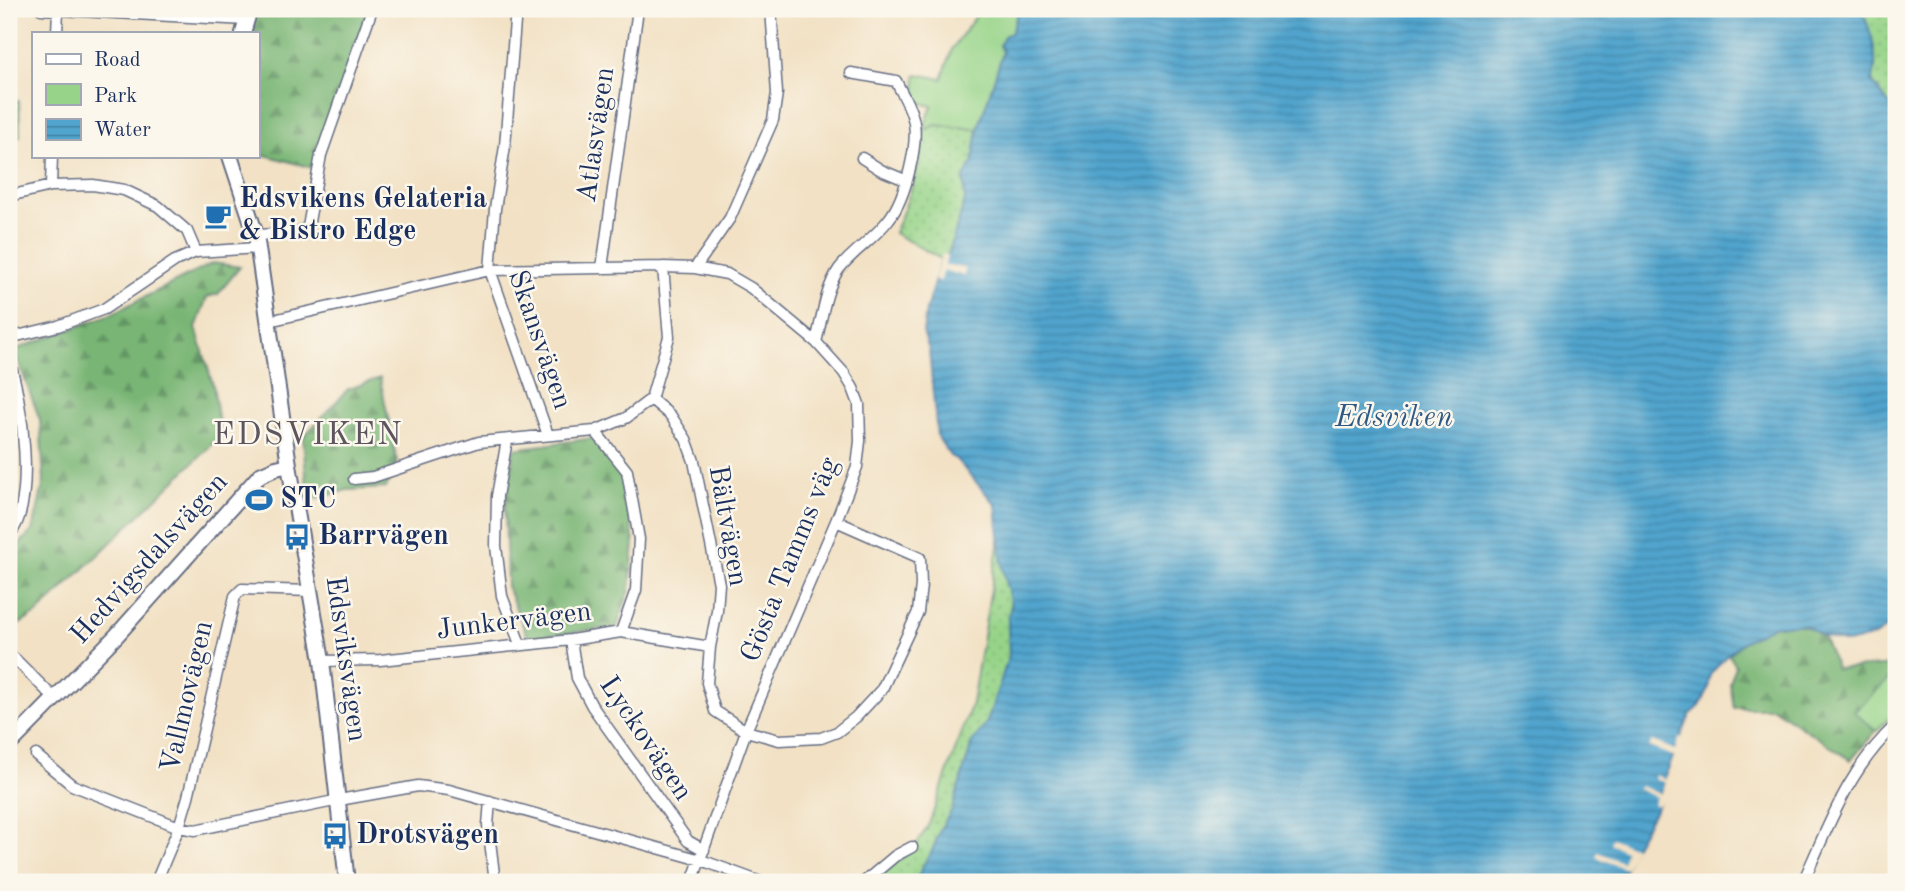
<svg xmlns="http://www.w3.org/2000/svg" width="1905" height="891" font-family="'Old Standard TT',serif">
	<defs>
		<pattern id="grass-dots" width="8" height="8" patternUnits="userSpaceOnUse" patternTransform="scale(1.75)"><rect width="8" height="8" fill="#97d489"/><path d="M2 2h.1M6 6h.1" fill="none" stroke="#82b679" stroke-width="1.8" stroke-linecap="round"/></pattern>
		<pattern id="forest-firs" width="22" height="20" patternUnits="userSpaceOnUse" patternTransform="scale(1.75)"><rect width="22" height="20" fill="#79b675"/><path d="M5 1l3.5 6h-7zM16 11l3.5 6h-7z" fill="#629463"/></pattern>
		<pattern id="water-rules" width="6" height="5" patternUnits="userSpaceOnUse" patternTransform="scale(1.75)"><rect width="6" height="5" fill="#51a4cd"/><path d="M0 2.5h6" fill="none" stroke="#4286aa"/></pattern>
	</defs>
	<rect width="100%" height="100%" fill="#fbf7ec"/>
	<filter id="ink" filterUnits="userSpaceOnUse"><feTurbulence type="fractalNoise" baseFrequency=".0143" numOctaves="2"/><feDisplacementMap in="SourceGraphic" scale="14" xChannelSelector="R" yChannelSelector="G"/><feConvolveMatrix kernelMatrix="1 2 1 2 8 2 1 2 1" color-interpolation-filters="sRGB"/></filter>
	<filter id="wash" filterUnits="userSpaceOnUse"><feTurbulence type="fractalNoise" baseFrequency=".00686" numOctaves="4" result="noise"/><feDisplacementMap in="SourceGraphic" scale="28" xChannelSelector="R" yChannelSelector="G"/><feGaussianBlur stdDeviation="1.57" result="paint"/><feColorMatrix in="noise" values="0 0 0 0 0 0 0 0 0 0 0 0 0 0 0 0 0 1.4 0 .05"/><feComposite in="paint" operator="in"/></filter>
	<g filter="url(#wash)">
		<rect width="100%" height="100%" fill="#f2e1c4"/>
		<!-- grass -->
		<path fill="url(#grass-dots)" stroke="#598274" stroke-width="2" d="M1861 9H1896V113L1872 81C1876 56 1872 32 1861 9Z
			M936 125 978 129 973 162 964 177 965 200 949 253 941 259 894 233C909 199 921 167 923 130Z
			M999 539 1011 605 1008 620 1009 656 987 722 972 743 952 810 941 828 932 851 922 867 916 882H873L915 847 929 824 972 703Z"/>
		<!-- forest -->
		<path fill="url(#forest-firs)" stroke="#4a726a" stroke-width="2" d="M256 9H368L313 168 257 153V33H249Z
			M213 263 240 267 218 294 207 297 196 328 213 385 221 436 37 614 9 630V555L33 530 44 481 40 420 14 350 109 315Z
			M380 378 397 462 386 488 347 490 308 501 303 437 348 389Z
			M594 438 623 470 634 543 630 589 617 627 528 638 507 587 505 507 514 449Z
			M1787 623C1824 627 1824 638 1836 669L1896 665V672L1855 712 1876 731 1851 760 1773 708H1734L1730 683 1736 666 1729 655 1744 641 1758 633 1775 625 1781 626Z"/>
		<!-- park -->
		<path fill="#97d489" stroke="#598274" stroke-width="2" d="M981 9H1019L1011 33 1004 36 1000 45 1003 52 978 129 936 125 923 130 932 106 921 103 915 96 916 76 918 74 942 79 952 49Z
			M19 101 20 136 9 140V102Z
			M1896 672V712L1876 731 1854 712Z"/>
		<!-- water -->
		<path fill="url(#water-rules)" stroke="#366a96" stroke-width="2" d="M1019 9H1861C1871 30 1880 59 1872 82L1896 113V621L1875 636 1848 643 1824 637 1805 625H1775L1744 641 1725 657 1710 675 1708 691 1700 706 1690 715 1666 774 1658 805 1634 847 1620 882H916L922 867 932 851 941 828 952 810 972 743 987 722 1009 656 1008 620 1011 605 1002 565 996 505 956 459 950 456 937 436 929 350 923 332 926 310 941 259 949 253 965 200 964 177 973 162 978 129 1003 52 1000 45 1004 36 1011 33Z"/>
		<!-- pier -->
		<path fill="#f2e1c4" d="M942 254 947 255 945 265 965 268 964 276 944 270 940 282 934 280Z
			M1680 737 1684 739 1676 757 1649 747 1652 741 1675 750Z
			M1655 775 1668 781 1663 801 1661 800 1658 806 1653 804 1656 797 1638 789 1640 786 1660 794 1665 783 1654 778Z
			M1612 838 1635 848 1626 869 1596 857 1598 852 1622 862 1626 851 1610 844Z"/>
	</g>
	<g filter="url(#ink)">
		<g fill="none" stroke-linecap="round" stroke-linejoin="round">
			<!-- street casing -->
			<g stroke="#666d82" stroke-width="13">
				<path id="street" d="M41 9 246 20
					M516 9 505 146 495 209 490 270 548 435
					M57 33 58 9
					M862 158 881 170 905 180
					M51 186 52 156
					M9 196 51 186 93 185 124 190 158 206 187 231 196 252
					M256 235 297 233 308 227 321 155 372 9
					M602 268 638 9
					M695 268 730 218 773 120 777 93 771 9
					M269 321 490 270 663 267 695 268 727 274 751 288 816 342 844 373 853 388 859 404 860 441 857 467 836 521 746 731 692 882
					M9 338 58 326 104 309 175 261 196 252 258 248
					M816 342C822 319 825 289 839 269 853 251 875 238 889 219 905 199 921 140 912 115 909 104 901 92 896 81L851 73
					M9 361C22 398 37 505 9 535
					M651 399 671 416 686 439 694 461 719 584 717 611 710 647 707 683 715 711 746 731 779 740 821 738 837 732 856 717 882 689 918 612 921 585 920 558 836 521
					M595 431 627 471 639 539 636 590 621 632
					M507 440 497 496 496 546 502 596 520 644
					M354 479 373 477 479 442 595 431 626 418 651 399 669 337 663 267
					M571 640 577 678 592 706 688 841 704 850
					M14 658 54 698
					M322 661 380 660 571 640 621 632 710 647
					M36 755 72 785 179 827 195 830 339 800 418 786 449 790 701 860 761 882
					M490 801 488 825 495 882
					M156 882 179 827 188 797 235 596 242 589 311 591
					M864 882 895 856 912 847
					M1803 882C1829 825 1849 768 1896 725"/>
			</g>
			<!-- secondary casing -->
			<g stroke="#666d82" stroke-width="18">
				<path id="secondary" d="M243 33 250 9
					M230 156 256 235 289 465 322 661 347 882
					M9 745 117 635 260 475 276 468 289 465"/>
			</g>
			<!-- street -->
			<use href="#street" stroke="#fff" stroke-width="10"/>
			<!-- secondary -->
			<use href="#secondary" stroke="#fff" stroke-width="14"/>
		</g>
	</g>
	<!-- icons -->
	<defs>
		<g id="cafe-bare" transform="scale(2.1)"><path d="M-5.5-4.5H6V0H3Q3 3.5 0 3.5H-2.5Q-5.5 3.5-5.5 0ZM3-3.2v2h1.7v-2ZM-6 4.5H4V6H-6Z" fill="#1f6fb2" stroke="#fbf7ec" stroke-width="2.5" paint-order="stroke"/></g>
		<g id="stadium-bare" transform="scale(2.1)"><path d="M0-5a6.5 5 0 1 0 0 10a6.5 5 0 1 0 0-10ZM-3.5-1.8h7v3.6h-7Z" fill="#1f6fb2" stroke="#fbf7ec" stroke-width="2.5" paint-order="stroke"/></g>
		<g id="bus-bare" transform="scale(2.1)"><path d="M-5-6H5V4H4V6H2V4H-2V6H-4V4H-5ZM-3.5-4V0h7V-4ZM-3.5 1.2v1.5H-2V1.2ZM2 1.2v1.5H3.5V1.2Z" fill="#1f6fb2" stroke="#fbf7ec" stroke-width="2.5" paint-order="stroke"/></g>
	</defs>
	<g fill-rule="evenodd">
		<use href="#cafe-bare" x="218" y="216"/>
		<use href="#stadium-bare" x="259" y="500"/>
		<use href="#bus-bare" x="297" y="537"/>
		<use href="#bus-bare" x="335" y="836"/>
	</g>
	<g text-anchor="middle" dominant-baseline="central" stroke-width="5" stroke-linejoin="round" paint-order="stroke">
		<!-- street labels -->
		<g font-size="28" fill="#1b2f5e" stroke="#fbf7ec">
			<text transform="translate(597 135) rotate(-82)">Atlasvägen</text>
			<text transform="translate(539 340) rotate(71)">Skansvägen</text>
			<text transform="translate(727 526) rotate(80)">Bältvägen</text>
			<text transform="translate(150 559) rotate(-48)">Hedvigsdalsvägen</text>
			<text transform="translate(791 560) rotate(-68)">Gösta Tamms väg</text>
			<text transform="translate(514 622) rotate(-7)">Junkervägen</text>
			<text transform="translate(345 659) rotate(82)">Edsviksvägen</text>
			<text transform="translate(188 697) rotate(-77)">Vallmovägen</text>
			<text transform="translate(645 739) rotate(56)">Lyckovägen</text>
		</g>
		<!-- poi labels -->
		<g font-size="28" font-weight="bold" fill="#1b2f5e" stroke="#fbf7ec" text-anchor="start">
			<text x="239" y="200">Edsvikens Gelateria<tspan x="239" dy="32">&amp; Bistro Edge</tspan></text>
			<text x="280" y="500">STC</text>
			<text x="318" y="537">Barrvägen</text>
			<text x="356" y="836">Drotsvägen</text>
		</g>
		<!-- water labels -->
		<g font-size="30" font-style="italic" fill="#2e5885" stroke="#fbf7ec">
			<text x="1394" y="418">Edsviken</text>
		</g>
		<!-- quarter labels -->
		<g font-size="32" letter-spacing="2" fill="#5e565f" stroke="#fbf7ec">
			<text x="308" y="436">EDSVIKEN</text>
		</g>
	</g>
	<!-- margin -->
	<rect width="1905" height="891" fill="none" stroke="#fbf7ec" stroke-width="35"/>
	<!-- legend -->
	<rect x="32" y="32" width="228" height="126" fill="#fbf7ec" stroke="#a1a7b3" stroke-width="2"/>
	<rect x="46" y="54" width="35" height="10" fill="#ffffff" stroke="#a1a7b3" stroke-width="2"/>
	<text x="94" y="66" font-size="21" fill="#1b2f5e">Road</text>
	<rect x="46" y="84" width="35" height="21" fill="#97d489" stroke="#a1a7b3" stroke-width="2"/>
	<text x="94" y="102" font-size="21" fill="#1b2f5e">Park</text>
	<rect x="46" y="119" width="35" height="21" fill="url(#water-rules)" stroke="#a1a7b3" stroke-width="2"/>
	<text x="94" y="136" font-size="21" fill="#1b2f5e">Water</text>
</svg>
